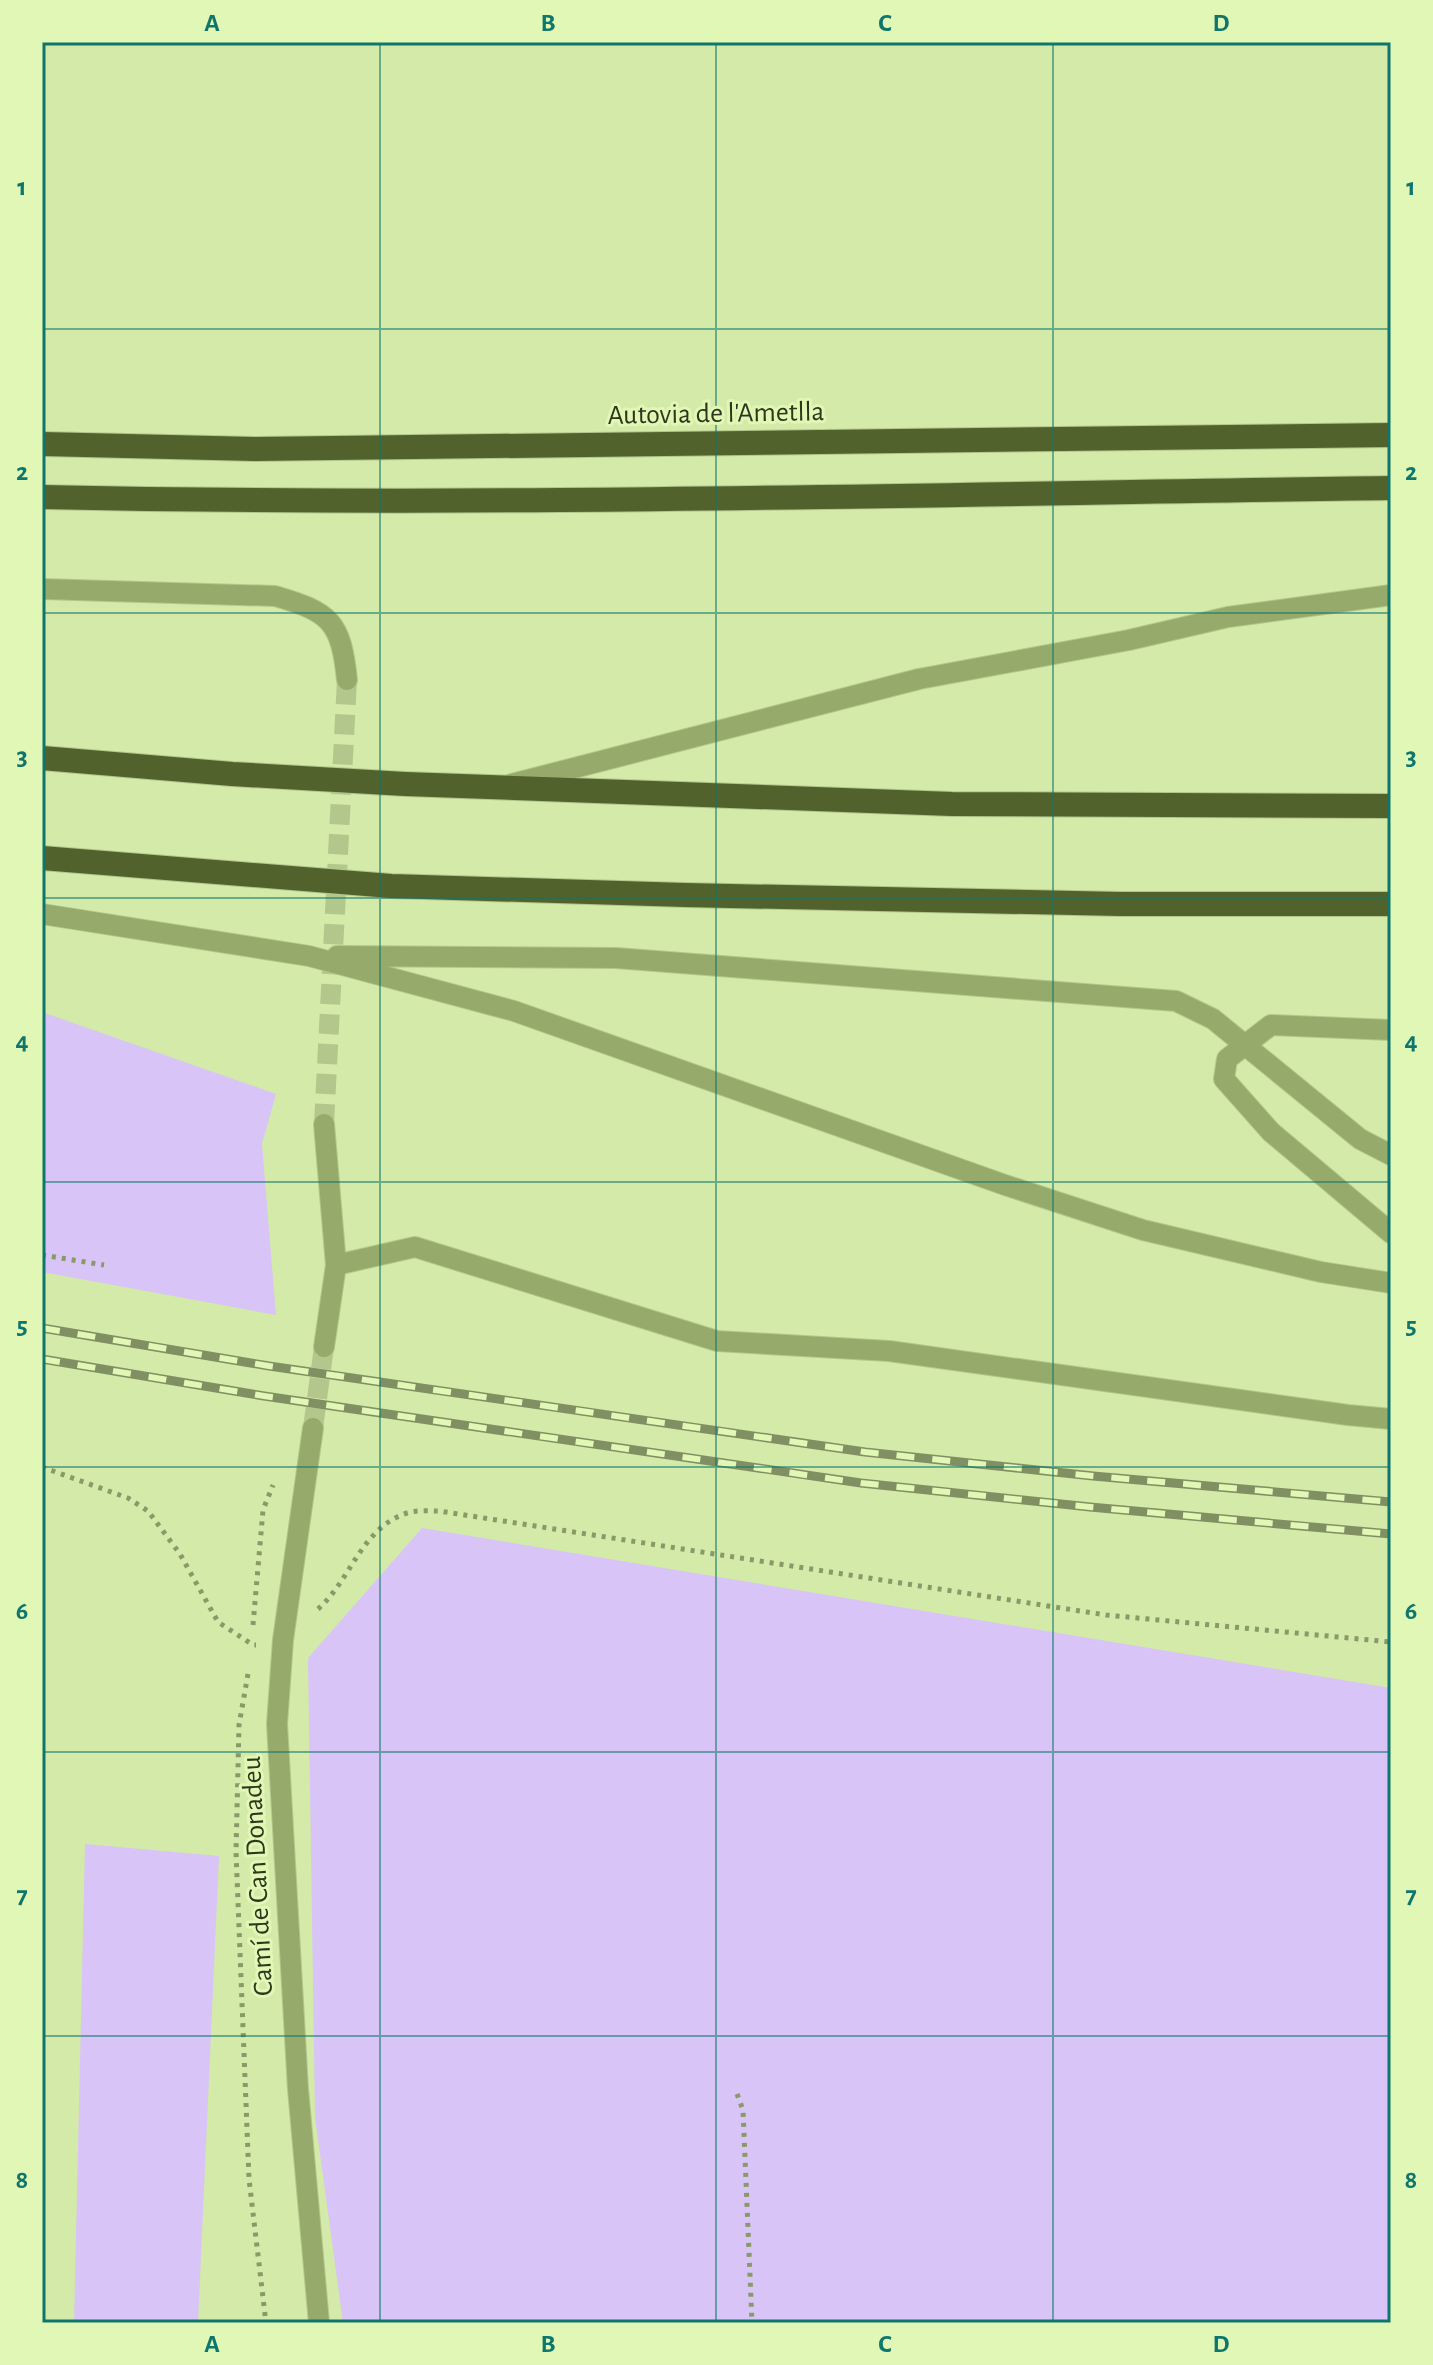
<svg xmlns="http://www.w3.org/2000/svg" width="1433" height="2365" font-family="'Alegreya Sans',sans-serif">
	<rect width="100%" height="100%" fill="#d4eaa8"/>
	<!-- green -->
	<path fill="#d8c4f6" d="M42 1012 276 1094 262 1144 276 1315 42 1272Z
		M422 1528 1391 1688V2323H343L315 2117 308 1658Z
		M85 1844 219 1856 198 2323H74Z"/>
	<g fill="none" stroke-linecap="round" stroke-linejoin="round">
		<!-- minor-tunnel -->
		<path stroke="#b3c68c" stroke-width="20" stroke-dasharray="20 10" stroke-linecap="butt" d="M324 1124 347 680
			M313 1428 324 1347"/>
		<!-- minor casing -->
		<g stroke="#b3c68c" stroke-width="22">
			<path id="minor" d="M42 589 275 596C330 612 341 621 347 680
				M512 784 919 679 1129 640 1228 617 1391 595
				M42 914 309 956 514 1011 1005 1185 1143 1230 1321 1272 1391 1283
				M337 956 616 958 1176 1001 1213 1019 1360 1139 1391 1155
				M1391 1030 1271 1025 1227 1059 1224 1079 1271 1132 1391 1233
				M324 1124 336 1265 324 1347
				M336 1265 415 1247 717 1341 889 1351 1348 1415 1391 1419
				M313 1428 283 1640 277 1724 298 2089 319 2323"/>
		</g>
		<!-- highway casing -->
		<g stroke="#b3c68c" stroke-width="26">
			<path id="highway" d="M42 444 255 449 1391 435
				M42 497C491 507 942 494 1391 488
				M42 758 232 774 405 784 952 804 1391 806
				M42 858 391 886 685 895 1121 904H1391"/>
		</g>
		<!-- path -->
		<path stroke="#899969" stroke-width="5" stroke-dasharray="4 6" stroke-linecap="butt" d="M42 1255 104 1265
			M42 1467 128 1498 148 1511 180 1554 218 1622 253 1645H256
			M318 1609C351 1580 361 1528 407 1513 416 1510 429 1511 439 1511L1106 1615 1391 1642
			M253 1625 263 1510 273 1485
			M248 1674 239 1725 236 1852 249 2179 266 2323
			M737 2094 743 2110 752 2323"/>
		<!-- minor -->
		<use href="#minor" stroke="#96ab6b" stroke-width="20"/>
		<!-- highway -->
		<use href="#highway" stroke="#51622d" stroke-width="24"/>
		<!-- rail casing -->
		<g stroke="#819062" stroke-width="9">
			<path id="rail" d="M42 1328 269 1366 865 1452 1093 1476 1391 1502
				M42 1359 264 1396 861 1483 1090 1507 1391 1534"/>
		</g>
		<!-- rail -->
		<use href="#rail" stroke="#e1f7b5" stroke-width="6" stroke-dasharray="18" stroke-linecap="butt"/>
	</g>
	<!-- grid -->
	<path fill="none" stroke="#0f766e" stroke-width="2" stroke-opacity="0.55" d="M380 42V2323M716 42V2323M1053 42V2323M42 329H1391M42 613H1391M42 898H1391M42 1182H1391M42 1467H1391M42 1752H1391M42 2036H1391"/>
	<g text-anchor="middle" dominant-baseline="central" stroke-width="6" stroke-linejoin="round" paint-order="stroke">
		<!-- street labels -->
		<g font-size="28" fill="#2e371c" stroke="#e1f7b5">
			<text transform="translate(716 414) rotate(-1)">Autovia de l'Ametlla</text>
			<text transform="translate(258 1876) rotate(-93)">Camí de Can Donadeu</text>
		</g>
	</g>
	<!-- border -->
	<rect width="1433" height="2365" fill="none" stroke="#e1f7b5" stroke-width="88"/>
	<rect x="44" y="44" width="1345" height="2277" fill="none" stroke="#0f766e" stroke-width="3"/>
	<g font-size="26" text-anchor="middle" font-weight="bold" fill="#0f766e">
		<text x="212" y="31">A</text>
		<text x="548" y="31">B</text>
		<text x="885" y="31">C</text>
		<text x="1221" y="31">D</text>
		<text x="22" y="195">1</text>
		<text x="1411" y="195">1</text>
		<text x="22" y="480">2</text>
		<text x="1411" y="480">2</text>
		<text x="22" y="765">3</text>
		<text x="1411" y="765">3</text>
		<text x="22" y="1049">4</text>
		<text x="1411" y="1049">4</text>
		<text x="22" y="1334">5</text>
		<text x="1411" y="1334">5</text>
		<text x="22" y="1619">6</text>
		<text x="1411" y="1619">6</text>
		<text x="22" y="1903">7</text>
		<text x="1411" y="1903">7</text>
		<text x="22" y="2188">8</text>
		<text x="1411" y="2188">8</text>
		<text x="212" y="2352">A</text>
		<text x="548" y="2352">B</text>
		<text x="885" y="2352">C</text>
		<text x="1221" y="2352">D</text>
	</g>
</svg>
